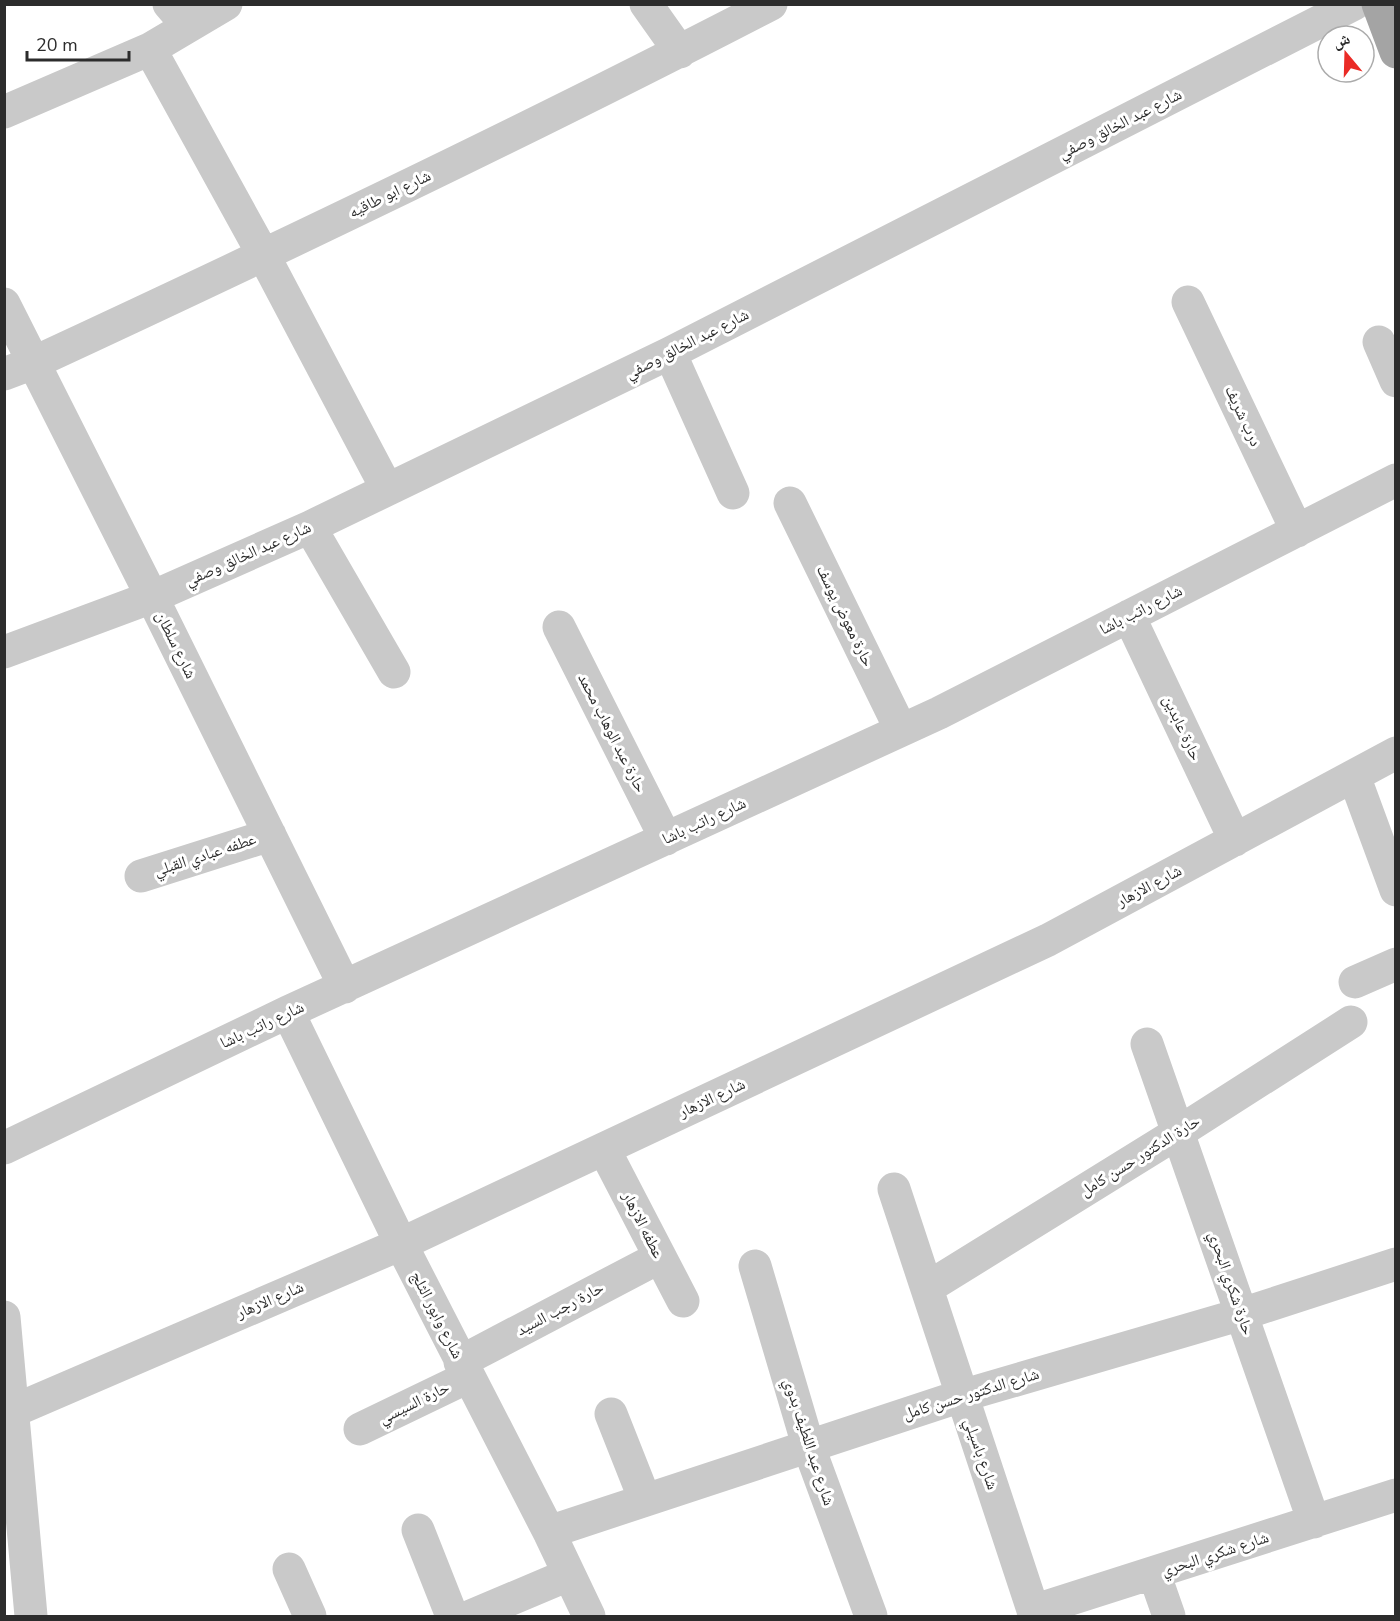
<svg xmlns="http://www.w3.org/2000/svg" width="1400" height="1621" font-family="'Nunito Sans','Noto Naskh Arabic',sans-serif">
	<rect width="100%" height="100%" fill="#fff"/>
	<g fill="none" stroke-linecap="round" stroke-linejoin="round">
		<!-- minor -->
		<path stroke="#c9c9c9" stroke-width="33" d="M169 4 188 26
			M646 4 680 52
			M150 49 264 256 387 489
			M4 112 150 49 226 4
			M1188 302 1297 531
			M4 304 152 597 345 987
			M1379 342 1396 381
			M670 353 733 493
			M4 374 33 363C281 248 528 130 771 4
			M790 503 901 730
			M310 527 394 672
			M1129 616 1235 840
			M559 627 666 839
			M4 652 152 597 310 527 670 353 1354 4
			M1354 776 1396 890
			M141 876 270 835
			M1355 982 1396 964
			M288 1012 401 1244 549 1532 589 1616
			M1147 1044 1314 1522
			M4 1148 288 1012 939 713 1396 480
			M604 1149 683 1301
			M894 1189 1035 1616
			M755 1266 808 1445 871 1616
			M927 1288 1179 1132 1351 1022
			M4 1317 31 1616
			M460 1362 660 1257
			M4 1411H13L401 1244 1048 940 1396 753
			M611 1414 645 1500
			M360 1429 468 1377
			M418 1530 452 1616
			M549 1532 961 1396 1242 1314 1396 1264
			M289 1569 310 1616
			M1154 1573 1169 1616
			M1033 1611 1396 1495
			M471 1616 568 1575"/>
		<!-- major -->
		<path stroke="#a4a4a4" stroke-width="33" d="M1378 4 1396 52"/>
	</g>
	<g text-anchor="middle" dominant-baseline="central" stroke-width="6" stroke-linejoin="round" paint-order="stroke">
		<!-- street labels -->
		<g font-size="16" fill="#2c2c2c" stroke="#fff">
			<text transform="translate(1120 124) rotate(-27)">شارع عبد الخالق وصفي</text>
			<text transform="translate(390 194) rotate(-26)">شارع ابو طاقيه</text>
			<text transform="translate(687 344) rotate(-27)">شارع عبد الخالق وصفي</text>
			<text transform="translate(1243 416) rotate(65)">درب شريف</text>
			<text transform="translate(248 554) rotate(-24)">شارع عبد الخالق وصفي</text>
			<text transform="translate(1141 610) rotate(-27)">شارع راتب باشا</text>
			<text transform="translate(845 616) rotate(64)">حارة معوض يوسف</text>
			<text transform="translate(176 645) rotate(64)">شارع سلطان</text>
			<text transform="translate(1182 728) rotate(65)">حارة عابدين</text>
			<text transform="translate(612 733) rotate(63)">حارة عبد الوهاب محمد</text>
			<text transform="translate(704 821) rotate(-25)">شارع راتب باشا</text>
			<text transform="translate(205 855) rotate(-18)">عطفه عبادي القبلي</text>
			<text transform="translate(1149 886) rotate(-28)">شارع الازهار</text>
			<text transform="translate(262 1025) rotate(-25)">شارع راتب باشا</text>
			<text transform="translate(712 1098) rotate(-25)">شارع الازهار</text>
			<text transform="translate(1140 1156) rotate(-32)">حارة الدكتور حسن كامل</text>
			<text transform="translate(643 1225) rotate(63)">عطفه الازهار</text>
			<text transform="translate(1231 1283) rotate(71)">حارة شكري البحري</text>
			<text transform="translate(270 1300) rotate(-23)">شارع الازهار</text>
			<text transform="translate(560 1309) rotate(-28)">حارة رجب السيد</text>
			<text transform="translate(437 1315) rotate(63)">شارع وابور الثلج</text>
			<text transform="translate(971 1394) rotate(-17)">شارع الدكتور حسن كامل</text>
			<text transform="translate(414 1403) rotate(-26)">حارة السيسي</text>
			<text transform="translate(809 1442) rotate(72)">شارع عبد اللطيف بدوي</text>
			<text transform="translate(981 1454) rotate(71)">شارع باسيلي</text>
			<text transform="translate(1215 1554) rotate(-18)">شارع شكري البحري</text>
		</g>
	</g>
	<!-- border -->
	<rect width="1400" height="1621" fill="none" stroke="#2c2c2c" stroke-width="12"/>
	<!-- north arrow -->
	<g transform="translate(1346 54) rotate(341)"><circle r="28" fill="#ffffff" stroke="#ababab" stroke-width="1.5"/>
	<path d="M0-4.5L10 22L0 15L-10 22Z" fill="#ea2b26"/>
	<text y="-9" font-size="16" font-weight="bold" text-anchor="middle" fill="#2c2c2c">ش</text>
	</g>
	<!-- scale -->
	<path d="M27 51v9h102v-9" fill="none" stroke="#2c2c2c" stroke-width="3"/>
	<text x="36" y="51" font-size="18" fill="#2c2c2c" stroke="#ffffff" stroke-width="4.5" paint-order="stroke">20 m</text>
</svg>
